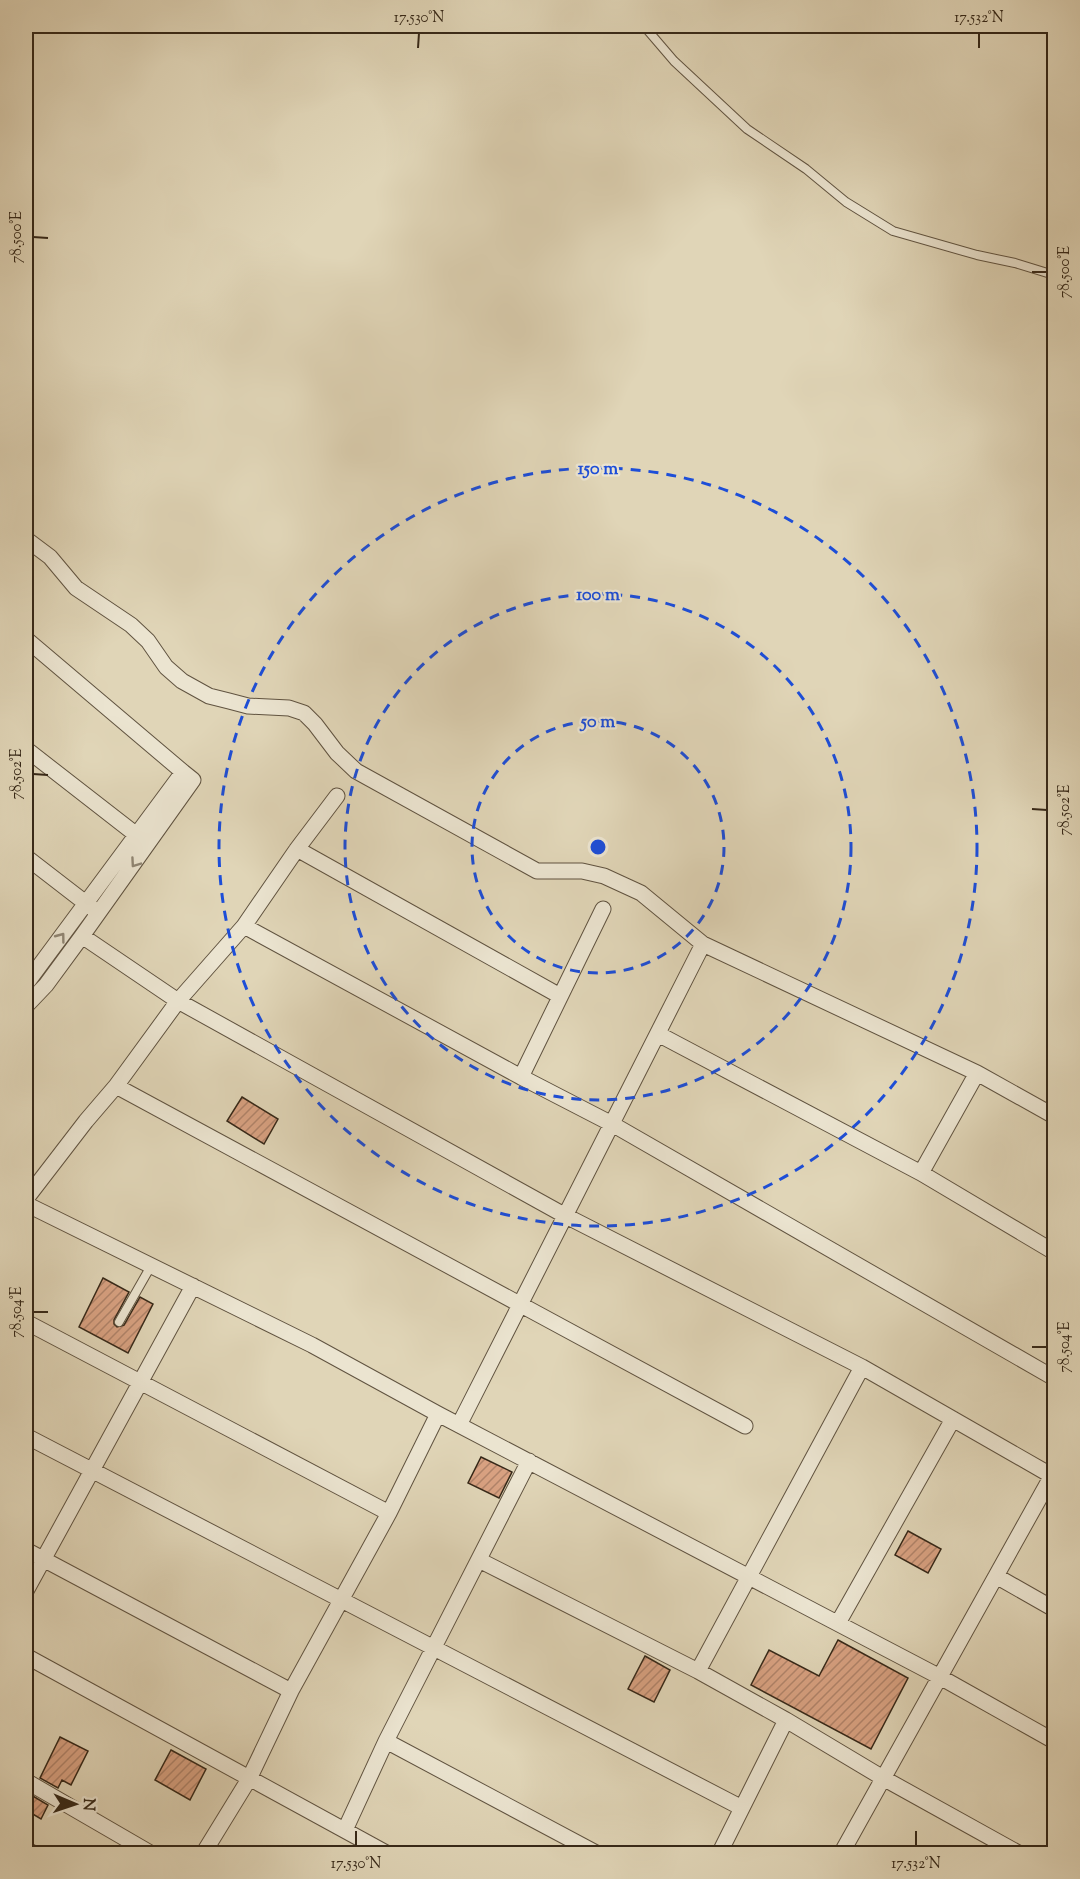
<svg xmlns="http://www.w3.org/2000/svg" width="1080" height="1879" font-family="'Sorts Mill Goudy',serif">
	<defs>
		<pattern id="building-hatch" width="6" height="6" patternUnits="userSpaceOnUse" patternTransform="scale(1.5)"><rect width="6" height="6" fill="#d8a181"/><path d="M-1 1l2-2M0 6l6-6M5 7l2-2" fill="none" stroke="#b08369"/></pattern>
	</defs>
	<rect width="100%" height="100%" fill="#e0d5b7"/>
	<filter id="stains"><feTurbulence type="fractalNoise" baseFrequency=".00333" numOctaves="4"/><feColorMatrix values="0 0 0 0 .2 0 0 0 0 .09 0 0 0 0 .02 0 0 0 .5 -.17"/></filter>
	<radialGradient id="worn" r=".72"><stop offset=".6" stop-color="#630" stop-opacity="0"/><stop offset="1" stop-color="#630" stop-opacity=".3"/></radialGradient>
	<!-- building -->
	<path fill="url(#building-hatch)" stroke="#362818" stroke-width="1.5" d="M242 1097 278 1119 264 1144 227 1121Z
		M103 1278 129 1292 114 1320V1324L117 1327 124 1325 140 1297 153 1304 128 1353 79 1327Z
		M481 1457 512 1472 499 1498 468 1483Z
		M908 1531 941 1549 928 1573 895 1555Z
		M838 1640 908 1678 871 1749 751 1685 769 1650 819 1676Z
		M645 1656 670 1670 654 1702 628 1689Z
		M60 1737 88 1751 71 1785 62 1780 58 1788 40 1778Z
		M171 1750 206 1769 190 1800 155 1780Z
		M26 1792 48 1805 41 1819 26 1810Z"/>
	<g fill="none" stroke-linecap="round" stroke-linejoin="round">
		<!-- lane casing -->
		<g stroke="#605340" stroke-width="10">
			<path id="lane" d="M644 26 674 61 747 129 806 169 846 202 893 231 977 255 1015 263 1054 275
				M119 1322 151 1266"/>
		</g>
		<!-- street casing -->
		<g stroke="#605340" stroke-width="17">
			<path id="street" d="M26 539 50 557 76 588 131 625 148 641 166 667 182 681 209 696 229 701 248 706 289 708 304 713 315 724 337 753 356 771 537 871H582L604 876 641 893 703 944
				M26 639 183 772
				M26 749 143 840
				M297 849 560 996
				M26 857 92 908
				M244 926 521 1077 612 1124 1054 1378
				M82 936 178 1001 564 1215 862 1367 1054 1477
				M26 984 183 772 193 780 82 936 46 985 26 1006
				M658 1034 921 1173 1054 1252
				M521 1077 603 909
				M116 1086 745 1426
				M921 1173 977 1073
				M26 1199 86 1121 116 1086 178 1001 244 926 297 849 337 796
				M26 1204 312 1345 438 1414 940 1677 1054 1741
				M26 1322 389 1513
				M459 1425 703 944 977 1073 1054 1116
				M26 1436 742 1808
				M26 1550 291 1691
				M479 1560 698 1671 786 1720 883 1778 1020 1854
				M996 1576 1054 1609
				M26 1591 193 1286
				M838 1623 953 1419
				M26 1656 388 1854
				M698 1671 862 1367
				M386 1741 598 1854
				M26 1781 152 1854
				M345 1830 386 1741 529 1461
				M26 1849 34 1854
				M203 1854 249 1779 291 1691 389 1513 438 1414
				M719 1854 786 1720
				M841 1854 1054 1472"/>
		</g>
		<!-- lane -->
		<use href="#lane" stroke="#ebe4d0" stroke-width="8"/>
		<!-- street -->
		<use href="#street" stroke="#ebe4d0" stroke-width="15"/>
	</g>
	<!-- one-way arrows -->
	<defs><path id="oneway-chevron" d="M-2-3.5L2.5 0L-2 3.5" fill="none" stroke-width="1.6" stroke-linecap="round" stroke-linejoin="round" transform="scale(1.5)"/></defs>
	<g stroke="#908674">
		<use href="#oneway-chevron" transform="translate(135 863) rotate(125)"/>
		<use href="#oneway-chevron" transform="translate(61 937) rotate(-53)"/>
	</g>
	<!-- ticks -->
	<path fill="none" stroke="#362818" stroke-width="2" d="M418 48 419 33M979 48V33M33 237 48 238M1032 272H1047M33 774 48 775M1032 809 1047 810M33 1312H48M1032 1347H1047M356 1846V1831M916 1846V1831"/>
	<!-- distance rings -->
	<g fill="none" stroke="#1d4ed8" stroke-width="3" stroke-dasharray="10 8">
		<circle cx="598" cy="847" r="126"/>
		<circle cx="598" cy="847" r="253"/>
		<circle cx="598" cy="847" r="379"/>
	</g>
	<circle cx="598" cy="847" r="9" fill="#1d4ed8" stroke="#ebe4d0" stroke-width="3"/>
	<g font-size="18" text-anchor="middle" font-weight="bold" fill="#1d4ed8" stroke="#ebe4d0" stroke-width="4.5" stroke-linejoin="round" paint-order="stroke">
		<text x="598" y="474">150 m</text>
		<text x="598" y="600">100 m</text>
		<text x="598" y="727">50 m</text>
	</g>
	<!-- margin -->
	<rect width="1080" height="1879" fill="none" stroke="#e0d5b7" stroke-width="66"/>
	<!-- north arrow -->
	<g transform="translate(75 1804) rotate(92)" stroke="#ebe4d0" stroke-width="4.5" paint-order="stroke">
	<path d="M0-4.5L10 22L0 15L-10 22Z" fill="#362818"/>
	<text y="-9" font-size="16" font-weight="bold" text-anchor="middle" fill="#362818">N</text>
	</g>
	<rect x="33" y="33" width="1014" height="1813" fill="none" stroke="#362818" stroke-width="2"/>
	<g font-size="15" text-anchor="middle" fill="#362818">
		<text x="419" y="22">17.530°N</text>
		<text x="979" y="22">17.532°N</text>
		<text transform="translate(16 237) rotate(-90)" y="5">78.500°E</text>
		<text transform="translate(1064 272) rotate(-90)" y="5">78.500°E</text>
		<text transform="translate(16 774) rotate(-90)" y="5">78.502°E</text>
		<text transform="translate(1064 810) rotate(-90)" y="5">78.502°E</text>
		<text transform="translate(16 1312) rotate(-90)" y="5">78.504°E</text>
		<text transform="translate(1064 1347) rotate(-90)" y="5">78.504°E</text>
		<text x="356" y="1868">17.530°N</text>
		<text x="916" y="1868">17.532°N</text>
	</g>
	<rect width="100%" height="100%" filter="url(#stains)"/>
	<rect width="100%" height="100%" fill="url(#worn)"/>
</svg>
